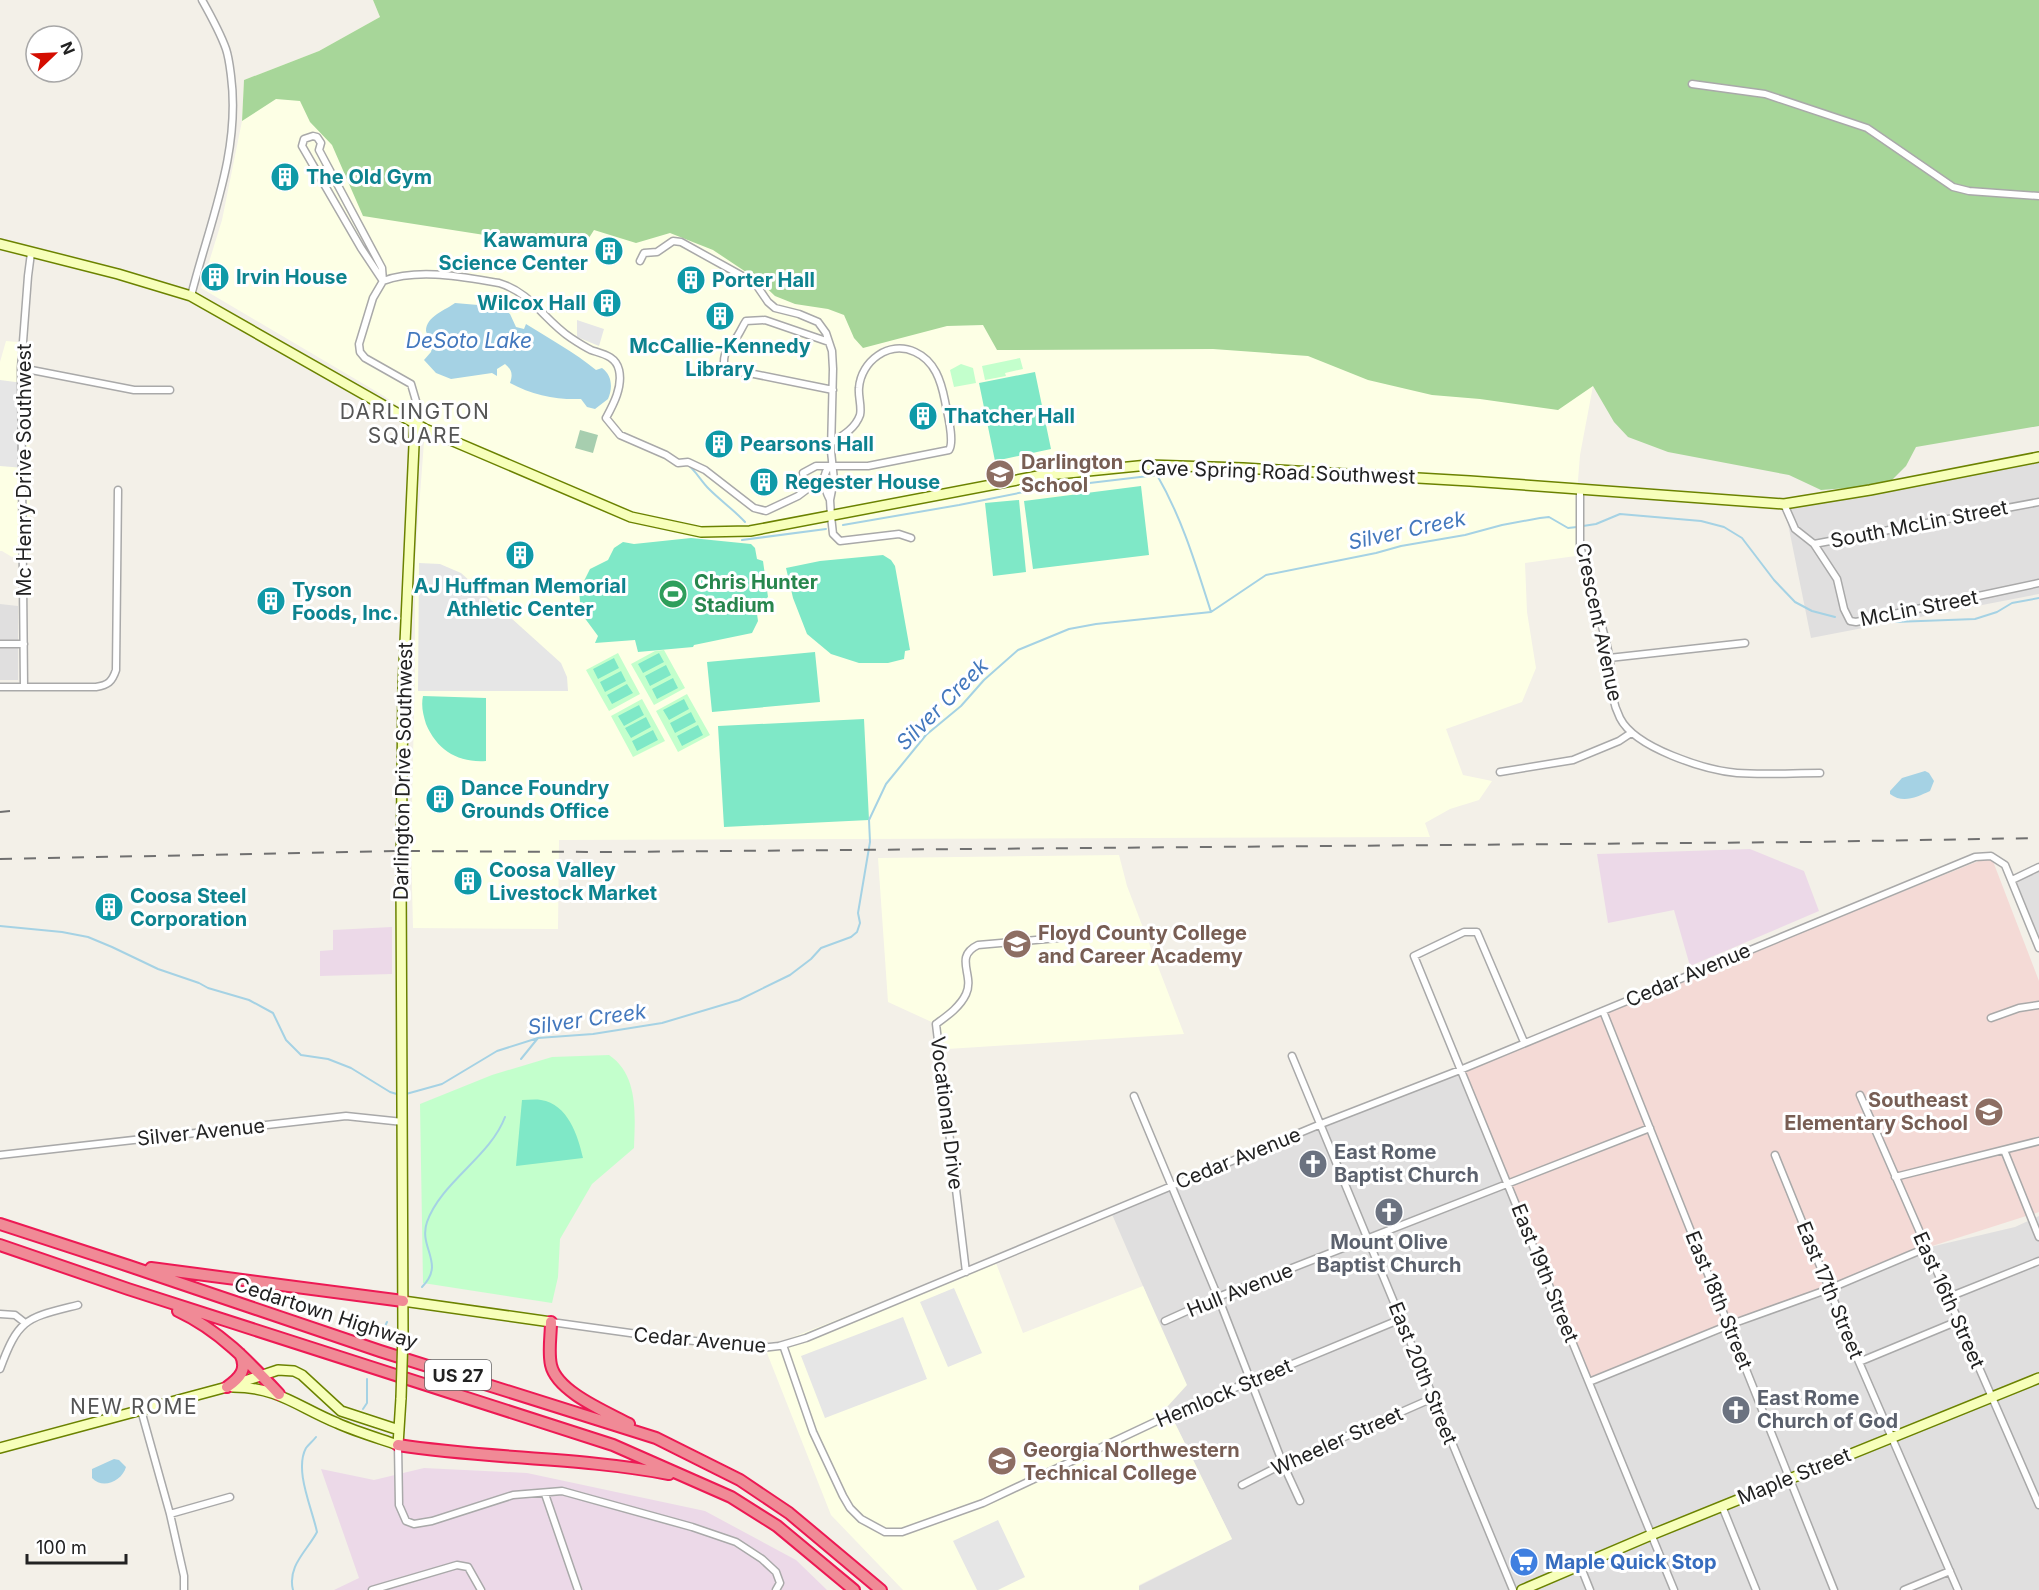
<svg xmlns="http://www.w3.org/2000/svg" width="2039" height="1590" font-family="Inter,sans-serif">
	<rect width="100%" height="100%" fill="#f3f0e8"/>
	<!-- residential -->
	<path fill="#e0dfdf" d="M2039 456V594L1811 638 1784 504Z
		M0 604 18 606V680H0Z
		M2039 867V948L2012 880Z
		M1460 1070 1589 1381 1731 1330 1926 1248 2015 1227 2039 1216V1590H1139V1586L1232 1539 1167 1407 1146 1293 1111 1212Z"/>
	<!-- commercial -->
	<path fill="#f4dad6" d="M1991 856 2039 981V1212L1926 1248 1589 1382 1460 1070Z"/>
	<!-- industrial -->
	<path fill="#ecd9e8" d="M1750 849 1804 871 1819 911 1690 966 1674 910 1608 923 1597 854Z
		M392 927V974L320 976V951L333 950V930Z
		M424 1468 527 1473 705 1511 796 1560 827 1590H334L359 1578 321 1469 374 1480Z"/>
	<!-- education -->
	<path fill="#fdffe5" d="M373 0 1593 386 1580 455 1577 493 1583 555 1525 563 1527 612 1536 668 1522 702 1446 729 1463 775 1492 781 1479 800 1450 809 1425 823 1430 837 559 840 558 929 413 928 411 845 415 672V561L425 429 408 413 384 396 201 288 222 220 242 121 244 80 319 51 380 17Z
		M6 341 29 343 30 554 12 557 2 551H0V362Z
		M1119 855 1127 886 1184 1034 947 1049 936 1024 888 1002 878 858Z
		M994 1258 1023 1333 1143 1286 1187 1385 1167 1407 1232 1539 1139 1585V1590H903L831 1515 765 1348Z"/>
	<!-- forest -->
	<path fill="#a7d699" d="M373 0H2039V426L1916 447 1906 466 1887 485 1821 490 1789 475 1668 452 1628 437 1614 422 1593 386 1558 410 1480 399 1432 395 1368 380 1308 356 1213 349 997 350 983 325 947 326 863 348 854 338 844 315 828 309 795 304 775 296 758 280 713 250 670 233 636 243 594 230 587 241 561 247 363 216 332 145 310 122 300 101 276 99 242 121 244 80 319 51 380 17Z"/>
	<!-- cemetery -->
	<path fill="#a7ceaf" d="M580 430 598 435 593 453 575 448Z"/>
	<!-- park -->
	<path fill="#c3ffcc" d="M1020 358 1023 369 1005 373 1006 376 985 380 982 366Z
		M961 364 973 368 976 383 954 387 950 370Z
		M664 650 685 688 654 705 631 664 655 651Z
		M618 653 640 694 609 711 586 670Z
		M687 694 710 735 678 752 656 711Z
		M642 699 665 741 633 757 611 716Z
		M609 1055C639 1075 635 1116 634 1148L592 1184 560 1239 558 1277 552 1303 423 1283 420 1104 492 1075 552 1057Z"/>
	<!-- pitch -->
	<path fill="#7fe8c7" d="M1035 372 1051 449 995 461 979 383Z
		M1141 486 1149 555 1033 569 1024 501Z
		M1019 500 1026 572 993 576 985 503Z
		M691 538 751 544 755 548 757 559 763 561 768 597 756 607 758 621 752 633 694 645 693 647 638 652 635 640 595 643 598 636 581 613 579 591 590 569 608 560 614 548 623 542 634 544Z
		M883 555 891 560 895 566 910 650 905 651 904 659 888 663H859L831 654 807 634 793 598 786 568 820 561Z
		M815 652 820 702 712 712 707 662Z
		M659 653 664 662 643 673 638 664Z
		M614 658 619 668 598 679 593 669Z
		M666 665 671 675 650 686 645 676Z
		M621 671 626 681 605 692 600 682Z
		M673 678 678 688 657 699 652 689Z
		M627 684 633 693 612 704 607 695Z
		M423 696 486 698V761C458 763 437 750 426 724 423 714 421 706 423 696Z
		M684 699 689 709 669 720 663 710Z
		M639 705 644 715 624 726 618 716Z
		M691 712 696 722 675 733 670 723Z
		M646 717 651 727 631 738 625 728Z
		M864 719 869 820 724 827 718 726Z
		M698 725 703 735 682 746 677 736Z
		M653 730 658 740 637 751 632 741Z
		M522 1100C528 1100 535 1099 541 1100 568 1104 578 1136 583 1158L516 1166Z"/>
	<!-- parking -->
	<path fill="#e6e6e6" d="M577 320 604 329 599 346 577 337Z
		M0 380 23 383 24 468 0 466Z
		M419 563 440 564 461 573 561 663 567 677 568 691H418Z
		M954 1288 982 1353 948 1367 920 1302Z
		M903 1317 927 1379 825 1418 801 1356Z
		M998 1520 1025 1577 998 1590H977L953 1541Z"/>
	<!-- water -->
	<path fill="#a5d2e4" d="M455 303 501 307 510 314 516 327 524 329 526 324C550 339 574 352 596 370L602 368C612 375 613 388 608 399L595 409 587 407 581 399C557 400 532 395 510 383 513 374 512 370 505 364L497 369V376L492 373 451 379 436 373 424 360 431 352 433 344C431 341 427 335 426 331 426 316 446 310 455 303Z
		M1925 771 1929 773 1934 781 1930 791C1917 797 1903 804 1890 794V791L1902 778Z
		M114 1459 119 1460 126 1467C122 1481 103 1490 92 1478V1469Z"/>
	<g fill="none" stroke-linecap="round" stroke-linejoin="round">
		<!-- stream -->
		<path stroke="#a5d2e4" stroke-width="2" d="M687 464C696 471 701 481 709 489 721 501 734 510 745 522
			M843 525 959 505 1039 489 1157 475C1182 518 1196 565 1211 612
			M1583 526 1596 524 1620 514 1701 521 1724 527 1742 538 1774 580 1795 602 1812 611 1835 617
			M742 540 826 529
			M1894 622 1975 619 1997 612 2012 603 2039 598
			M0 926 62 932 88 937 112 947 158 969 199 983 208 988 249 1000 273 1013 286 1040 301 1055 328 1059 351 1068 390 1092 400 1095
			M521 1059 538 1038
			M406 1094 442 1084 497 1051 538 1038 593 1034 662 1023 739 1000 790 975 811 959 821 948 851 937 857 932 860 923 858 913 870 842 869 820 886 784 926 735 961 706 984 680 1018 650 1069 629 1096 624 1211 612 1266 575 1376 553 1401 546 1465 535 1502 525 1540 518 1549 517 1568 528 1577 527
			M422 1287C446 1263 418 1248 427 1222 441 1182 490 1157 505 1117
			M380 1337 387 1322
			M363 1409 367 1403V1379
			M293 1590C287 1566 307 1551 317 1532 312 1508 294 1470 306 1448 309 1444 313 1441 316 1437"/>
		<!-- street casing -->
		<g stroke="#a9a9a9" stroke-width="9">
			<path id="street" d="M1692 84 1765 94 1867 128 1953 187 1969 191 2039 196
				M313 136 317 137 321 143 319 150 382 268 383 281 361 248 302 146 304 139Z
				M640 261 644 253 657 252 673 241 681 242 755 283 768 302 775 308 799 314 818 322 826 333 832 351 833 369 831 451 834 480 830 500 831 516 833 534 840 541 899 534 911 538
				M191 296C209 224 241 152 231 76 230 68 229 58 226 49 220 32 211 16 202 0
				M829 342 765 320 746 321C742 327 740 333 736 338 727 352 723 350 724 369L735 374 744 372 833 390
				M21 368 134 390H170
				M415 423 416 401 411 384 365 358 360 352 359 344 373 298 383 281C419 268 462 277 499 283 532 293 544 320 571 338 577 342 585 347 591 350 603 354 616 356 619 370 623 387 613 405 606 418L620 435 666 455 678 463 688 462 705 470 754 508 766 511 798 496 806 490 803 473 816 466H868L949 450C955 441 947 412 945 401 941 381 935 361 915 352 889 340 861 361 859 388 858 396 862 407 860 415 855 429 842 436 831 443
				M1580 490V545L1583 558C1591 590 1602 622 1609 655 1613 679 1608 694 1620 718 1635 748 1705 770 1737 773 1764 775 1793 773 1820 773
				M830 500C824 488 820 475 831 465
				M1784 504 1795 529 1814 544 2039 502
				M1814 544 1837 579 1844 609 1850 621 1856 622 2039 583
				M0 644H24
				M1609 658 1745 643
				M0 687H96C108 685 112 682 116 670L118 490
				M24 687 21 368 28 276 31 253
				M1500 772 1573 760 1619 741 1631 733
				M2012 880 2039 867
				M1603 1011 1834 1590
				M1991 1018 2019 1008 2039 1005
				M1524 1042 1477 932H1464L1414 956 1674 1590
				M1292 1056 1513 1590
				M1860 1095 2039 1505
				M1134 1096 1218 1297 1283 1464 1300 1501
				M2004 1150 2039 1237
				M0 1155 346 1116 403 1122
				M1775 1155 1859 1362 1958 1590
				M1895 1177 2039 1141
				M966 1272 936 1024C947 1016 960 1007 966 994 975 975 953 957 978 945L1058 938
				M1949 1297 2039 1261
				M0 1314 15 1315 24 1322
				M1165 1321 1218 1297 1650 1128
				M551 1322 666 1338 761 1348 779 1346 806 1338 1321 1124 1460 1070 1975 857 1991 856 2005 865 2039 948
				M783 1345 813 1432 843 1496 850 1508 861 1519 885 1532H902L983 1503 1174 1413 1401 1319
				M1859 1362 1958 1321
				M0 1369C19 1317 27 1318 78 1305
				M1589 1382 1729 1325 1829 1289 1926 1248
				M141 1410 170 1514 184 1576V1590
				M398 1445 399 1505 406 1521 414 1524 432 1521 513 1495 562 1491 692 1527 736 1542 762 1559 776 1572 780 1583 776 1590
				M1242 1485 1283 1464 1433 1398
				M545 1494 578 1590
				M1722 1506 1756 1590
				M170 1514 230 1497
				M1580 1565 1590 1590
				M372 1590 457 1565 468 1567 481 1590
				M1904 1590 1950 1571"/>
		</g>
		<!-- secondary casing -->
		<g stroke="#6b8200" stroke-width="12">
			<path id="secondary" d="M0 244 118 274 191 296 425 429 631 517 701 532 750 531 1038 476 1148 465 1243 468 1470 481 1784 504 1870 490 2039 457
				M403 1301 551 1322
				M403 1333 401 874 403 687 415 423
				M233 1387C278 1387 298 1407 337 1423 357 1432 378 1438 398 1445L401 1398
				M0 1448 227 1387 278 1370 294 1371 302 1375 341 1411 399 1430
				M1522 1590 1651 1535 2039 1378"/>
		</g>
		<!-- highway casing -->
		<g stroke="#ed1954" stroke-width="14">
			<path id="highway" d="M0 1224 129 1266 380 1351 656 1438 740 1480 789 1513 881 1590
				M0 1245 128 1289 613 1445 731 1497 777 1526 854 1590
				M151 1268 403 1301
				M178 1311C219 1330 249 1362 279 1394
				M551 1322C551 1335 548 1352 551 1365 557 1392 607 1412 629 1424
				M227 1387C240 1378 248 1369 240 1354
				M398 1445C488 1459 579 1457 669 1474"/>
		</g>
		<!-- street -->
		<use href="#street" stroke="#fff" stroke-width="6"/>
		<!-- secondary -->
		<use href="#secondary" stroke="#f7ffba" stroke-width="9"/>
		<!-- highway -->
		<use href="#highway" stroke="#f08a96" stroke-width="10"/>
		<!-- rail -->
		<path stroke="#707070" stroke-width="2" stroke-dasharray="12 12" stroke-linecap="butt" d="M0 812 10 811
			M0 859 402 851 603 852 1805 842 2039 838"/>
		<!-- secondary-bridge casing -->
		<g stroke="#6b8200" stroke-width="12" stroke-linecap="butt">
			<path id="secondary-bridge" d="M401 1398 403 1333"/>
		</g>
		<!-- secondary-bridge -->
		<use href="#secondary-bridge" stroke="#f7ffba" stroke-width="9"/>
	</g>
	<!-- icons -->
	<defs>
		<g id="building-disc" transform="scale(1.5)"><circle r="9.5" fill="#0f9aa8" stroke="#fff"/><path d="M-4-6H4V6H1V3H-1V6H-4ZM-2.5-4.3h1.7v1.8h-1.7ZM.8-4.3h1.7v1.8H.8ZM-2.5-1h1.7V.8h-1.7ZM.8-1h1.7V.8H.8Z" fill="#fff"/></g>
		<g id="school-disc" transform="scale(1.5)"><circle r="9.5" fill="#8d6e63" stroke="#fff"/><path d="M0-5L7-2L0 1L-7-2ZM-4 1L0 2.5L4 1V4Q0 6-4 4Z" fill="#fff"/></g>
		<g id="stadium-disc" transform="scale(1.5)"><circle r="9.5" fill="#2e9e5b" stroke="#fff"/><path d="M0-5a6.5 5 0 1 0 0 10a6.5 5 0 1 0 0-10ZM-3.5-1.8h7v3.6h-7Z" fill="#fff"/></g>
		<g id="church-disc" transform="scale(1.5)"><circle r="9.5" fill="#6b7280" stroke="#fff"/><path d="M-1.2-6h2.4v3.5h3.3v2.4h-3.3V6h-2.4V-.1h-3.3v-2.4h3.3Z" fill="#fff"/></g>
		<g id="university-disc" transform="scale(1.5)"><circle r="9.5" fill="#8d6e63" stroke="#fff"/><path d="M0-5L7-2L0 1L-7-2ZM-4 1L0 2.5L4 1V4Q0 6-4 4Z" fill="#fff"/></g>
		<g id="supermarket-disc" transform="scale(1.5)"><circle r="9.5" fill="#3f7fe0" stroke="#fff"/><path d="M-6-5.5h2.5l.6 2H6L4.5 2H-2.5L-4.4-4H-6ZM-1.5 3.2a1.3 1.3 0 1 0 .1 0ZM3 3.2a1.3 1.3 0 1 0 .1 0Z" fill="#fff"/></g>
	</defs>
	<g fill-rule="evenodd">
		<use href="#building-disc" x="285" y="177"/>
		<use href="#building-disc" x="609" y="251"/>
		<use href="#building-disc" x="215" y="277"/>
		<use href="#building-disc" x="691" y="280"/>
		<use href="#building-disc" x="607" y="303"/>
		<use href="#building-disc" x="720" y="316"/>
		<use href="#building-disc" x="923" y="416"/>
		<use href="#building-disc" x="719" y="444"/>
		<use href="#school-disc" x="1000" y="474"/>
		<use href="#building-disc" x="764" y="482"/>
		<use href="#building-disc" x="520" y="555"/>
		<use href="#stadium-disc" x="673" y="594"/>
		<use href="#building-disc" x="271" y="601"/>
		<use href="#building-disc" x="440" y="799"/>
		<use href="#building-disc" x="468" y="881"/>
		<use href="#building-disc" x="109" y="907"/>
		<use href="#school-disc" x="1017" y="944"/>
		<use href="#school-disc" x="1989" y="1112"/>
		<use href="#church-disc" x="1313" y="1164"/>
		<use href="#church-disc" x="1389" y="1212"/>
		<use href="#church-disc" x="1736" y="1410"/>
		<use href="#university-disc" x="1002" y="1461"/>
		<use href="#supermarket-disc" x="1524" y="1562"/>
	</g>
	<g text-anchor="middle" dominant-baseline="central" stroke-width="6" stroke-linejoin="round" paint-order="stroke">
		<!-- shield labels -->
		<rect fill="#fff" stroke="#646464" stroke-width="1.5" x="425" y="1360" width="66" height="30" rx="4.5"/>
		<g font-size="18" font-weight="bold" fill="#222">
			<text x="458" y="1375">US 27</text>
		</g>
		<!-- culture labels -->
		<g font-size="20" font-weight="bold" fill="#0d838f" stroke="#fff" text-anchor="start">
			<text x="306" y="177">The Old Gym</text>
			<text x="588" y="240" text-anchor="end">Kawamura<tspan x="588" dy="23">Science Center</tspan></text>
			<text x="236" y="277">Irvin House</text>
			<text x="712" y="280">Porter Hall</text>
			<text x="586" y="303" text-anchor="end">Wilcox Hall</text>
			<text x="720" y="346" text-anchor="middle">McCallie-Kennedy<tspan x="720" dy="23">Library</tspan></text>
			<text x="944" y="416">Thatcher Hall</text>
			<text x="740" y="444">Pearsons Hall</text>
			<text x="785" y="482">Regester House</text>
			<text x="520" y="586" text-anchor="middle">AJ Huffman Memorial<tspan x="520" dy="23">Athletic Center</tspan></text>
			<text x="292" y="590">Tyson<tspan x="292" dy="23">Foods, Inc.</tspan></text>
			<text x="461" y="788">Dance Foundry<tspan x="461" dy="23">Grounds Office</tspan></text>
			<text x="489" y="870">Coosa Valley<tspan x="489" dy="23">Livestock Market</tspan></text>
			<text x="130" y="896">Coosa Steel<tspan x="130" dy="23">Corporation</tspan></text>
		</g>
		<!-- education labels -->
		<g font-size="20" font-weight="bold" fill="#785e54" stroke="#fff" text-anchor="start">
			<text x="1021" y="462">Darlington<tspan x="1021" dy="23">School</tspan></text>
			<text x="1038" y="933">Floyd County College<tspan x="1038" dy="23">and Career Academy</tspan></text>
			<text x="1968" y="1100" text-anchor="end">Southeast<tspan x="1968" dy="23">Elementary School</tspan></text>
			<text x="1023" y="1450">Georgia Northwestern<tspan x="1023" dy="23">Technical College</tspan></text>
		</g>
		<!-- street labels -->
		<g font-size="20" fill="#222" stroke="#fff">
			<text transform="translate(24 470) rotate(-90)">Mc Henry Drive Southwest</text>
			<text transform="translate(1278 472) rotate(2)">Cave Spring Road Southwest</text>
			<text transform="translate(1919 524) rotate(-11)">South McLin Street</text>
			<text transform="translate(1919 608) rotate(-11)">McLin Street</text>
			<text transform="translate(1599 622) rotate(78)">Crescent Avenue</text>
			<text transform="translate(403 771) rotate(-89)">Darlington Drive Southwest</text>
			<text transform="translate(1688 975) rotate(-23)">Cedar Avenue</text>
			<text transform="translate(947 1113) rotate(83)">Vocational Drive</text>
			<text transform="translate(201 1132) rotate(-6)">Silver Avenue</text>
			<text transform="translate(1238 1158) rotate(-22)">Cedar Avenue</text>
			<text transform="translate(1545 1273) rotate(68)">East 19th Street</text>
			<text transform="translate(1240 1290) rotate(-22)">Hull Avenue</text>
			<text transform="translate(1830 1290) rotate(68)">East 17th Street</text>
			<text transform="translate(1719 1300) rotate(68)">East 18th Street</text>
			<text transform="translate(1949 1300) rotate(66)">East 16th Street</text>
			<text transform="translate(326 1313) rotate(18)">Cedartown Highway</text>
			<text transform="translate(700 1340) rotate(5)">Cedar Avenue</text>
			<text transform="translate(1423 1373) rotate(68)">East 20th Street</text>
			<text transform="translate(1224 1393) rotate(-23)">Hemlock Street</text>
			<text transform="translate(1337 1441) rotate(-24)">Wheeler Street</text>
			<text transform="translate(1794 1476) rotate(-22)">Maple Street</text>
		</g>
		<!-- leisure labels -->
		<g font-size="20" font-weight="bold" fill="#27864d" stroke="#fff" text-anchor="start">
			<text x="694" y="582">Chris Hunter<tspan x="694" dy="23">Stadium</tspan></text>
		</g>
		<!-- worship labels -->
		<g font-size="20" font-weight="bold" fill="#5b616d" stroke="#fff" text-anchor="start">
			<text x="1334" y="1152">East Rome<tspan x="1334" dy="23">Baptist Church</tspan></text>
			<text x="1389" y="1242" text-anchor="middle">Mount Olive<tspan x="1389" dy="23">Baptist Church</tspan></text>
			<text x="1757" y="1398">East Rome<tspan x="1757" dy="23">Church of God</tspan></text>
		</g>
		<!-- shop labels -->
		<g font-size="20" font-weight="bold" fill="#366cbe" stroke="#fff" text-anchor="start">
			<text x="1545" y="1562">Maple Quick Stop</text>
		</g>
		<!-- water labels -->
		<g font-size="21" font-style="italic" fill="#4378bd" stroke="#fff">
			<text x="469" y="340">DeSoto Lake</text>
			<text transform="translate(1407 530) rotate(-12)">Silver Creek</text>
			<text transform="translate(942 704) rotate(-45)">Silver Creek</text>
			<text transform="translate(587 1019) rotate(-8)">Silver Creek</text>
		</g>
		<!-- neighbourhood labels -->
		<g font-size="21" letter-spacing="1.5" fill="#555" stroke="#fff">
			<text x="415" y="411">DARLINGTON<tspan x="415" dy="24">SQUARE</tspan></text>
			<text x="134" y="1406">NEW ROME</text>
		</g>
	</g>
	<!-- north arrow -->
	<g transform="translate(54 54) rotate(67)"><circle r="28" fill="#ffffff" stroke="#a7a7a7" stroke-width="1.5"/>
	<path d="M0-4.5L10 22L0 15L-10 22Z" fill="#d40d00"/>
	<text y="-9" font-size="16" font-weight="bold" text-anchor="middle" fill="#222222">N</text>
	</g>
	<!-- scale -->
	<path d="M27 1554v9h99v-9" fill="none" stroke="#222222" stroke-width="3"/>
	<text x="36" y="1554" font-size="18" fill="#222222" stroke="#ffffff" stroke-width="4.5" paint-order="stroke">100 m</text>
</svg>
